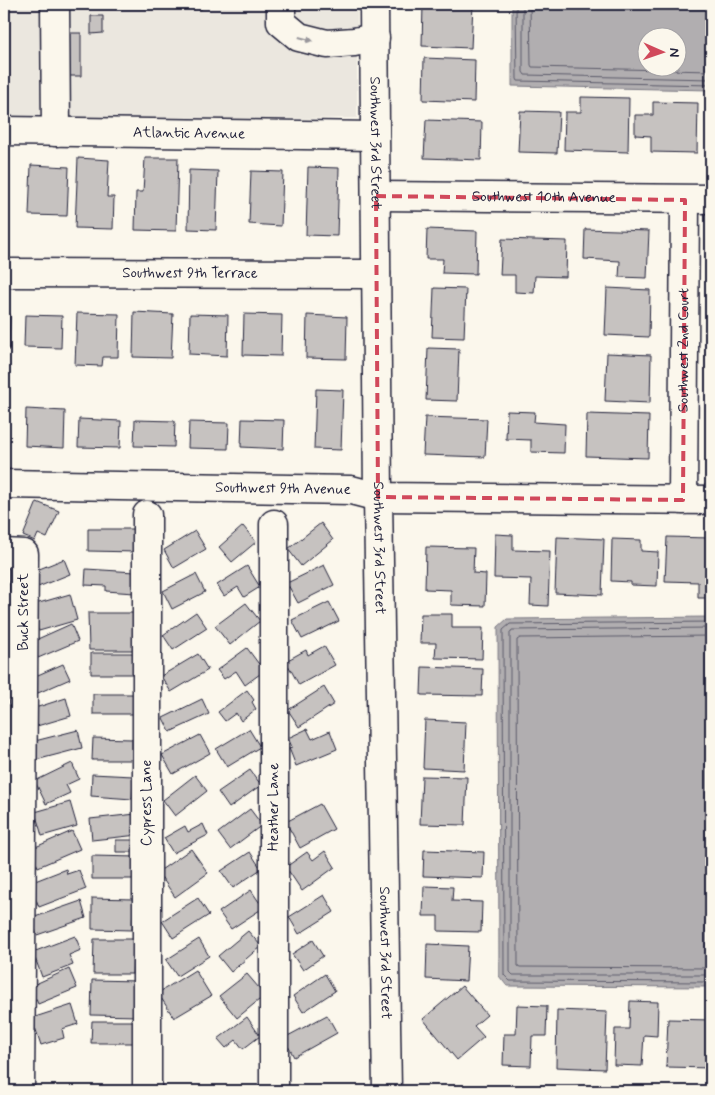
<svg xmlns="http://www.w3.org/2000/svg" width="715" height="1095" font-family="Mynerve,sans-serif">
	<rect width="100%" height="100%" fill="#fbf7ec"/>
	<filter id="ink" filterUnits="userSpaceOnUse"><feTurbulence type="fractalNoise" baseFrequency=".02" numOctaves="2"/><feDisplacementMap in="SourceGraphic" scale="10" xChannelSelector="R" yChannelSelector="G"/><feConvolveMatrix kernelMatrix="1 2 1 2 8 2 1 2 1" color-interpolation-filters="sRGB"/></filter>
	<g filter="url(#ink)">
		<!-- built -->
		<path fill="#ebe7df" d="M4 4H357V118L4 122Z"/>
		<!-- water -->
		<path fill="#b1aeb0" stroke="#787681" fill-rule="evenodd" d="M512 4H711V90L512 86ZM648 38H678V68H648Z
			M711 617V987L507 986 499 976 498 627 507 619Z"/>
		<g fill="none" stroke-linecap="round" stroke-linejoin="round">
			<!-- shore -->
			<path stroke="#5b5a6a" stroke-width="1" d="M516 4 517 79 518 81 711 85
				M523 4V72L525 75 711 79
				M530 4 531 65 532 67 711 71
				M711 622 510 624 503 630 504 975 510 981 711 982
				M711 628 512 630 510 633V972L513 975H711
				M711 636 520 638 517 640 518 966 520 967 711 968"/>
		</g>
		<!-- building -->
		<path fill="#c6c2c0" stroke="#22223b" d="M4 4H5L4 88Z
			M77 4H202V9L77 8Z
			M423 4H473L471 48 422 46Z
			M91 16H103V33L91 34Z
			M66 33H81V76H66Z
			M424 58 475 60 474 102 423 100Z
			M581 97 629 98 628 152 564 150 565 112H581Z
			M653 102 698 103 697 153 651 152V136L635 135V115H653Z
			M520 111 559 112 557 153 518 152Z
			M711 111V149H710Z
			M426 120 482 122 481 160 424 158Z
			M78 158 109 160 107 197H114L113 229 75 228Z
			M145 158H178L176 231 135 230 136 192H143Z
			M31 165 69 167 67 216 29 215Z
			M308 167 339 168 337 236 306 235Z
			M189 170 218 171 216 230 188 229Z
			M251 171 283 172 281 226 249 224Z
			M4 172H9L8 207H4Z
			M427 229 477 231 476 274 442 273 443 259H426Z
			M585 229 649 231 647 278 619 277 620 261 584 259Z
			M502 239 567 241 566 277 535 276 534 293 515 292V275H500Z
			M434 288 466 289 464 338 432 337Z
			M607 288 650 290 649 337 605 335Z
			M134 312 173 314 171 358 133 357Z
			M4 313 10 314 9 350H4Z
			M77 313 119 314 118 357H103L102 366 75 365Z
			M190 314 228 315 227 356 189 354Z
			M244 314 282 315 281 356 243 355Z
			M25 315 62 316 61 348 24 347Z
			M307 315 347 317 346 359 306 358Z
			M428 348 459 349 457 401 426 400Z
			M607 353 651 355 650 403 605 401Z
			M316 389 343 390 341 450 314 449Z
			M26 409 65 411 64 448 25 446Z
			M507 411 535 412 534 422 565 424 564 453 531 452V440L506 439Z
			M587 414 649 416 648 458 586 456Z
			M425 417 487 419 485 457 423 455Z
			M79 419 121 421 120 448 78 447Z
			M242 419 284 420 283 449 241 447Z
			M135 420 175 421 174 447 134 446Z
			M189 422 229 423 228 449 188 448Z
			M4 497H7V539H4Z
			M37 502 59 511 47 538 38 534 35 541 23 536Z
			M321 523 333 540 301 566 288 549Z
			M243 526 256 542 232 562 219 547Z
			M88 529H137V552L88 551Z
			M195 531 206 549 174 568 164 550Z
			M495 534 513 535V550L550 551 548 606 530 605 531 579 494 578Z
			M557 537 604 539 602 595 555 593Z
			M667 537 711 538 710 598H698V582L665 581Z
			M612 539 641 540V551L658 552 657 586 631 585V582L611 581Z
			M426 547 474 548 473 573 486 574 485 606 451 605V590L425 589Z
			M64 559 70 574 38 587 32 572Z
			M4 565H15L14 584H4Z
			M324 565 334 585 298 603 287 583Z
			M247 566 260 587 244 597 238 587 224 596 217 585Z
			M86 569 135 572 134 593 106 591V586L85 585Z
			M196 574 205 592 172 609 163 591Z
			M70 594 77 620 39 631 32 605Z
			M14 597V614H4V598Z
			M329 602 339 621 302 639 292 620Z
			M246 603 260 621 230 645 215 626Z
			M196 612 207 628 173 650 163 635Z
			M88 613H139V650H89Z
			M421 614H452V628H483L482 659 435 658 436 643H420Z
			M4 618 16 619 14 648H4Z
			M71 624 78 641 38 658 31 642Z
			M324 646 335 665 299 685 286 661 306 650 308 655Z
			M247 648 264 671 245 685 236 671 224 679 217 670Z
			M91 653H135V674H91Z
			M4 654H15V682H4Z
			M198 654 208 670 171 692 161 676Z
			M63 664 70 679 38 693 31 678Z
			M422 667 483 669 482 696 421 695Z
			M324 687 334 704 299 727 288 710Z
			M247 690 254 700 252 702 256 709 241 721 236 713 225 721 218 712Z
			M4 691H15L14 739H4Z
			M93 694H136V714H93Z
			M66 698 71 716 37 726 32 709Z
			M202 699 209 714 170 732 163 718Z
			M425 720 466 722 464 770 423 768Z
			M249 729 260 747 227 767 216 749Z
			M307 729 312 739 330 731 337 749 296 766 289 748 292 747 288 738Z
			M78 730 82 748 36 760 31 742Z
			M200 735 210 753 173 774 162 755Z
			M93 738 132 739V760H92Z
			M4 754H16V772H4Z
			M72 763 79 779 66 785 70 793 46 804 35 781Z
			M250 770 261 785 229 808 218 792Z
			M92 774 133 776 132 799 91 796Z
			M195 775 207 791 175 816 163 800Z
			M422 776 467 777 465 825 420 824Z
			M4 787 14 788V803H4Z
			M70 802 77 826 42 836 35 812Z
			M320 804 334 829 300 848 286 822Z
			M250 809 262 825 230 849 218 833Z
			M136 814 138 835 92 840 90 819Z
			M4 819H18V834H4Z
			M203 824 208 835 173 853 164 838 185 826 188 832Z
			M72 831 80 849 38 867 31 849Z
			M116 840H137L136 852H116Z
			M4 845H15V872H4Z
			M191 849 208 873 175 897 158 872Z
			M424 850 484 852 483 878 423 876Z
			M325 851 335 867 302 891 286 867 307 852 313 860Z
			M250 852 261 869 233 888 221 871Z
			M92 856 137 857V879H92Z
			M66 869 67 874 79 870 86 889 39 907 30 883Z
			M4 874H13V898H4Z
			M424 886 453 887 452 901 482 902 481 932 438 931V916H423Z
			M251 890 263 908 231 929 219 912Z
			M324 895 334 912 299 934 289 917Z
			M92 898 133 899 132 930 92 929Z
			M198 898 209 915 173 938 162 921Z
			M81 901 86 918 37 935 32 918Z
			M4 904 16 905 15 934H4Z
			M248 931 261 946 231 972 218 956Z
			M75 936 81 950 69 955 73 965 42 977 33 952Z
			M94 939H133L132 974H93Z
			M199 939 209 956 177 976 166 960Z
			M313 940 323 956 303 970 292 954Z
			M427 944 468 946 466 981 426 979Z
			M4 946H15V964H4Z
			M69 969 77 988 38 1004 31 986Z
			M195 970 211 996 174 1018 158 993Z
			M4 972H15V997L4 996Z
			M247 974 265 995 237 1018 219 996Z
			M325 974 335 991 303 1012 293 996Z
			M92 980 138 981V1016L91 1015Z
			M462 986 487 1015 474 1026 484 1037 457 1060 423 1019Z
			M4 1000H18L17 1029H4Z
			M630 1001 658 1002 657 1036 644 1035 642 1066 614 1065 615 1029H629Z
			M72 1005 78 1024 62 1029 64 1038 41 1045 32 1018Z
			M517 1005 547 1006 546 1036H532L531 1066 503 1065 504 1034H516Z
			M557 1010 607 1012 605 1069 556 1067Z
			M327 1015 337 1033 294 1057 284 1038Z
			M247 1017 260 1036 243 1049 236 1040 226 1048 218 1039Z
			M668 1019 711 1020V1068L666 1067Z
			M92 1021H136V1043H91Z"/>
		<g fill="none" stroke-linecap="round" stroke-linejoin="round">
			<!-- minor casing -->
			<g stroke="#22223b" stroke-width="31">
				<g id="minor">
					<path d="M55 4 56 132"/>
					<path d="M281 4V22L299 37 327 44 354 42 375 38"/>
					<path id="s1" d="M374 4 378 497 387 1091"/>
					<path id="s2" d="M4 131 375 136"/>
					<path id="s3" d="M376 196 711 199"/>
					<path id="s4" d="M4 273 376 274"/>
					<path id="s5" d="M4 484 351 490 378 497 711 500"/>
					<path id="s6" d="M683 500 685 200"/>
					<path d="M4 553 24 554 20 1091"/>
					<path d="M147 1091V515"/>
					<path d="M274 1091V524"/>
				</g>
			</g>
			<!-- minor -->
			<use href="#minor" stroke="#fbf7ec" stroke-width="28"/>
		</g>
		<!-- one-way arrows -->
		<defs><path id="oneway-solid" d="M-6-.8H1V-3.2L6.5 0L1 3.2V.8H-6Z" transform="scale(1.25)"/></defs>
		<use fill="#99979c" href="#oneway-solid" transform="translate(306 39) rotate(15)"/>
	</g>
	<!-- marked area -->
	<path fill="none" stroke="#d1495b" stroke-width="4" stroke-dasharray="10 6" stroke-linejoin="round" d="M376 196 685 200 683 500 378 497Z"/>
	<g text-anchor="middle" dominant-baseline="central" stroke-width="4" stroke-linejoin="round" paint-order="stroke">
		<!-- street labels -->
		<g font-size="15" fill="#22223b" stroke="#fbf7ec">
			<text stroke="none"><textPath href="#s2" startOffset="185">Atlantic Avenue</textPath></text>
			<text stroke="none"><textPath href="#s1" startOffset="139">Southwest 3rd Street</textPath></text>
			<text stroke="none"><textPath href="#s3" startOffset="168">Southwest 10th Avenue</textPath></text>
			<text stroke="none"><textPath href="#s4" startOffset="186">Southwest 9th Terrace</textPath></text>
			<text stroke="none"><textPath href="#s6" startOffset="150">Southwest 2nd Court</textPath></text>
			<text stroke="none"><textPath href="#s5" startOffset="279">Southwest 9th Avenue</textPath></text>
			<text stroke="none"><textPath href="#s1" startOffset="544">Southwest 3rd Street</textPath></text>
			<text transform="translate(24 612) rotate(-90)">Buck Street</text>
			<text transform="translate(147 803) rotate(-90)">Cypress Lane</text>
			<text transform="translate(274 807) rotate(-90)">Heather Lane</text>
			<text stroke="none"><textPath href="#s1" startOffset="949">Southwest 3rd Street</textPath></text>
		</g>
	</g>
	<!-- margin -->
	<rect width="715" height="1095" fill="none" stroke="#fbf7ec" stroke-width="20"/>
	<rect x="10" y="10" width="695" height="1075" fill="none" stroke="#22223b" stroke-width="2" filter="url(#ink)"/>
	<!-- north arrow -->
	<g transform="translate(662 52) rotate(92)"><circle r="24" fill="#fbf7ec" stroke="#a4a2a5"/>
	<path d="M0-4L9 19L0 12L-9 19Z" fill="#d1495b"/>
	<text y="-8" font-size="14" font-weight="bold" text-anchor="middle" fill="#22223b">N</text>
	</g>
</svg>
